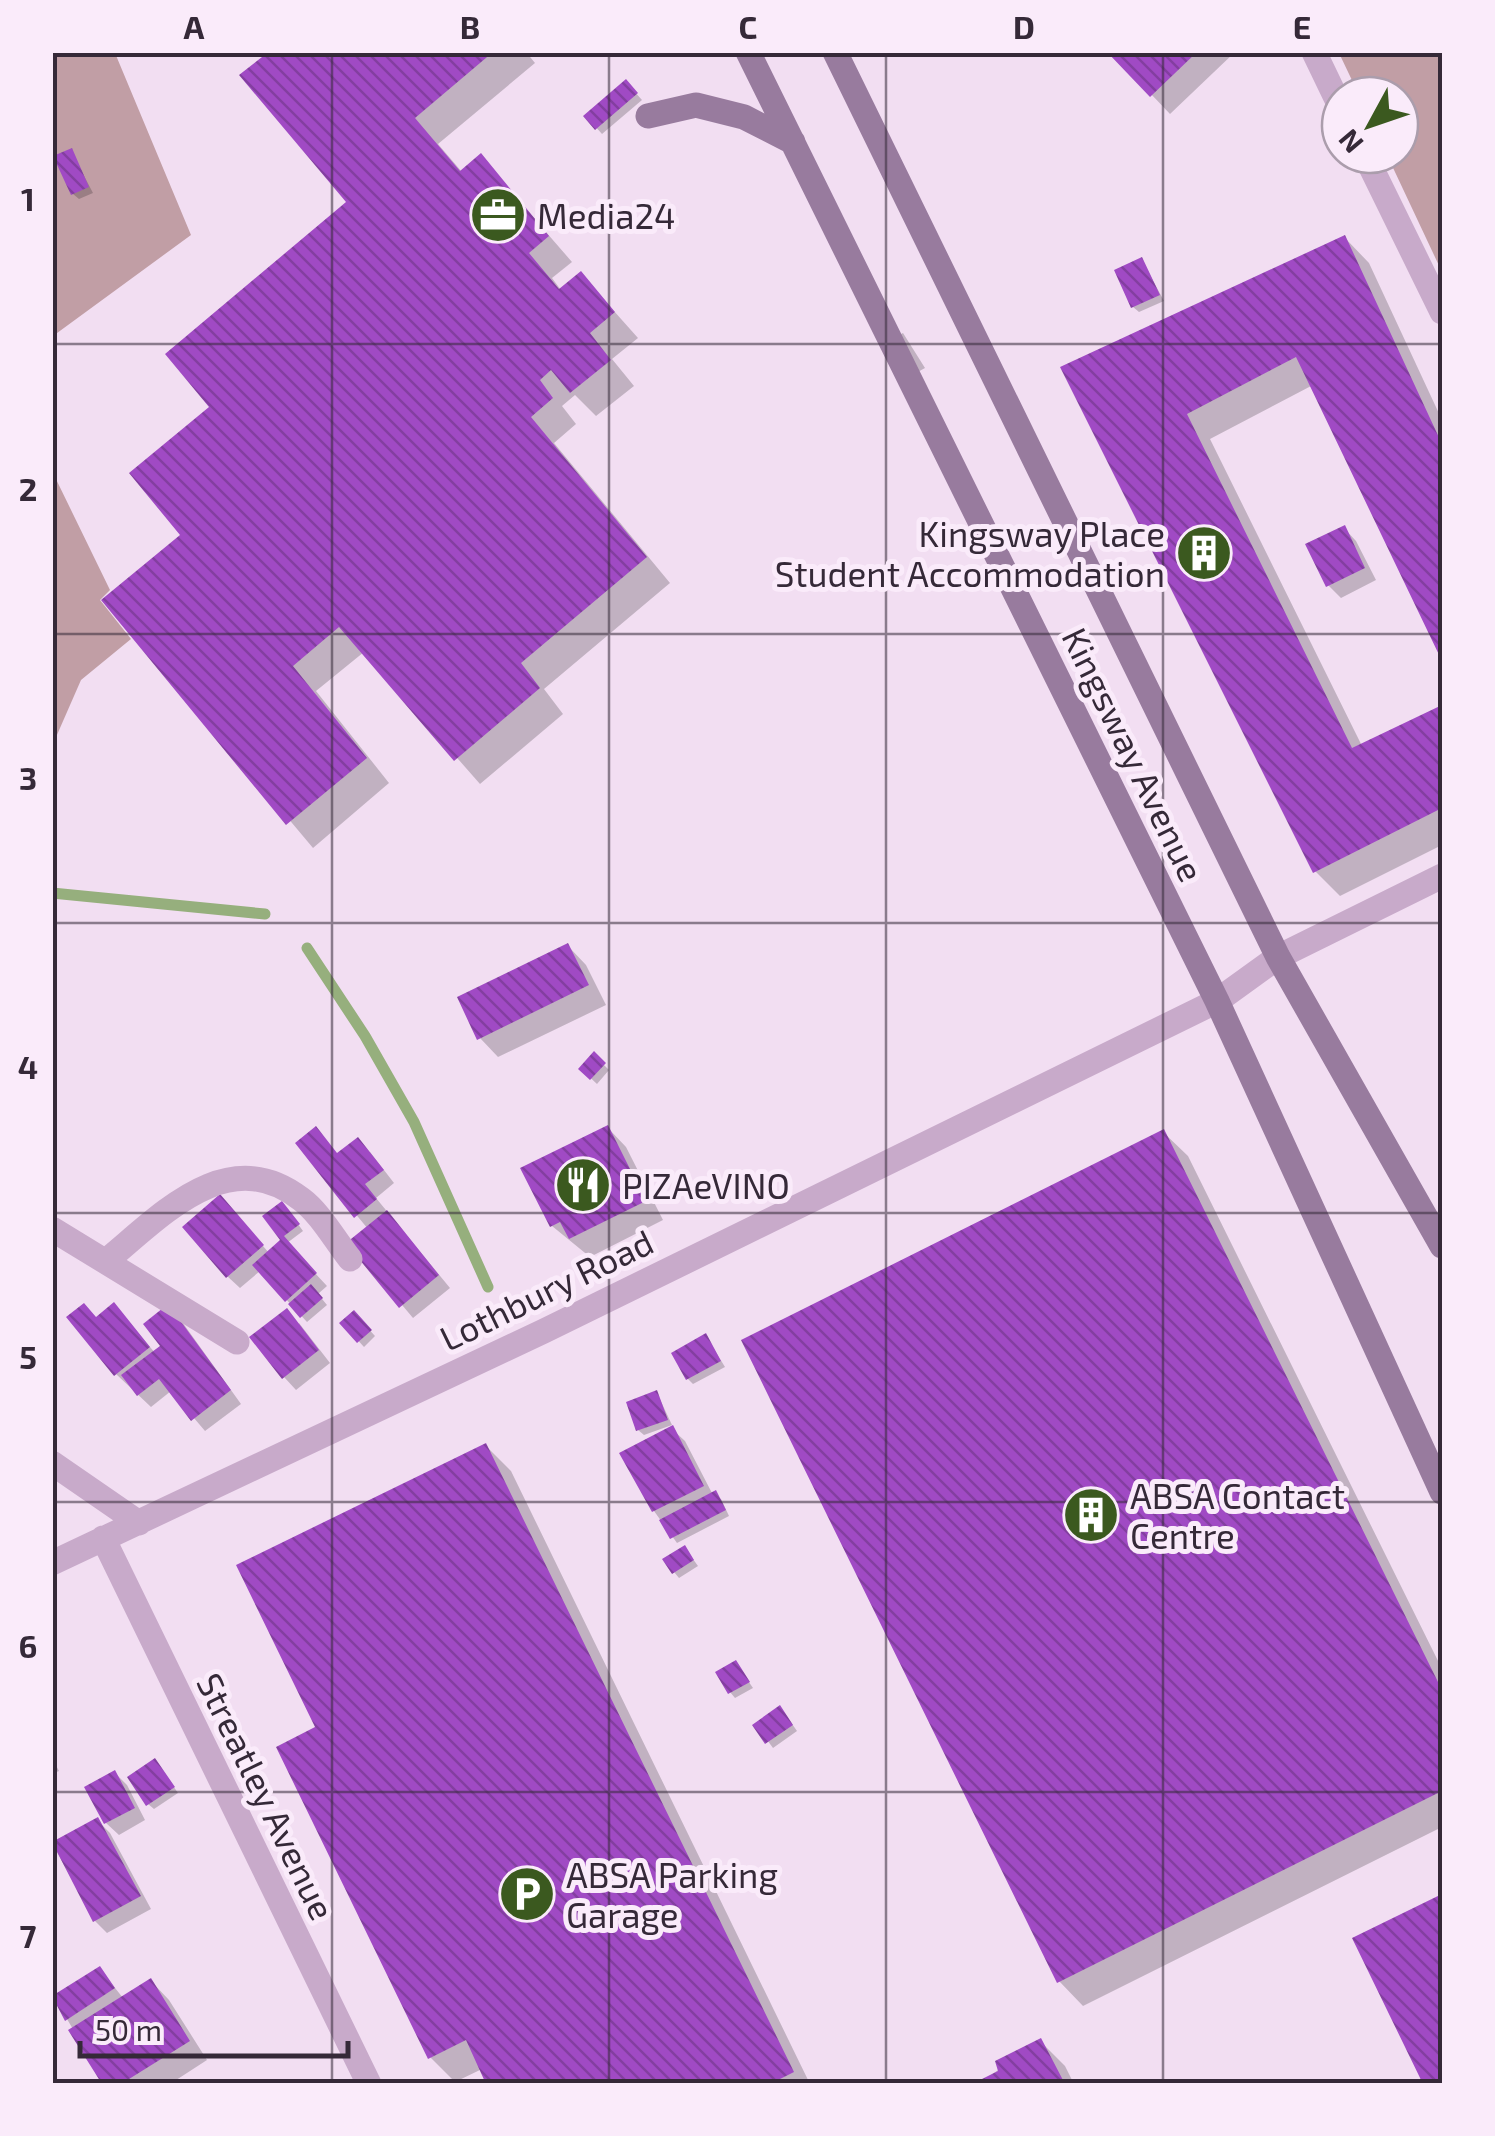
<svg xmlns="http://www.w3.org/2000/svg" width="1495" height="2136" font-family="'Exo 2',sans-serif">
	<defs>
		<pattern id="building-back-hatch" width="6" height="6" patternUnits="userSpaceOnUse" patternTransform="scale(2.5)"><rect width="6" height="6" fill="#a04ac4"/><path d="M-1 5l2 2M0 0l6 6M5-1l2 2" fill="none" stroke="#833ea0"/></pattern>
	</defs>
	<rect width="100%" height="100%" fill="#f2def2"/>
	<!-- pitch -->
	<path fill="#c19ea5" d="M53 53H115L191 235 53 336Z
		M1339 53H1442V272L1387 155H1400V95H1359Z
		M53 473 110 590 100 600 131 639 81 680 53 744Z"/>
	<!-- shadow -->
	<path fill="#0003" d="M262 52H526L535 63 438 144 462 172 481 157 572 262 552 278 561 290 581 274 638 338 612 359 634 386 596 416 575 395 562 406 576 424 554 443 670 583 544 689 563 714 480 784 364 652 316 691 389 783 313 848 105 600 184 535 212 407 349 202Z
		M1111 52H1235L1170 114Z
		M626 82 642 100 602 134 586 116Z
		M71 151 93 193 79 199 73 194Z
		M1345 238 1369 263 1442 420V655L1313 385 1210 439 1362 746 1442 708V845L1340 896 1315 871 1063 368Z
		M1142 260 1164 301 1139 312 1133 307Z
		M903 333 925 368 916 373 893 338Z
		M1344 528 1356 541 1376 580 1341 598 1328 585Z
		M568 946 586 965 606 1005 498 1057 480 1038Z
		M594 1055 609 1070 597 1084 581 1069Z
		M608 1128 626 1147 663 1220 590 1257 552 1226Z
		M1163 1132 1188 1156 1442 1669V1827L1083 2006 1059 1981Z
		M298 1144 339 1155 370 1152 394 1183 376 1198 450 1288 413 1318 350 1243 368 1229Z
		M287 1209 303 1231 287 1243 327 1286 318 1294 327 1305 307 1322 260 1271 240 1288 227 1276 232 1210 269 1253 283 1240Z
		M354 1313 375 1336 364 1347 343 1324Z
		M126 1318 155 1353 180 1319 241 1404 205 1431 171 1391 151 1407 116 1374 97 1320Z
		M299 1323 330 1363 296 1390 284 1377Z
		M706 1336 725 1367 693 1384 688 1379Z
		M657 1393 672 1425 644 1435 638 1430Z
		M672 1429 685 1441 713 1495 721 1499 729 1516 677 1543 654 1511Z
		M486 1446 511 1471 810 2084H489L482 2069 455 2082 430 2057 319 1729Z
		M685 1548 698 1566 679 1578 674 1572Z
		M736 1663 753 1688 735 1698 730 1692Z
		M785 1714 797 1731 773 1748 756 1725Z
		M52 1758 59 1771 52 1774Z
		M160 1767 178 1793 154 1809 148 1804Z
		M115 1773 127 1785 145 1820 119 1835 106 1823Z
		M98 1821 110 1833 151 1909 107 1933 95 1921 53 1845Z
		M1442 1896V2084H1426L1355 1939Z
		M100 1969 123 1998 151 1981 169 2000 207 2060 170 2084H105L67 2019Z
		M1040 2041 1065 2066 1074 2084H978Z"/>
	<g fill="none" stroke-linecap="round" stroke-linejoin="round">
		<!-- stream -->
		<path stroke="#96af7d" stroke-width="11" d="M52 893 265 914
			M307 948 365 1036 414 1122 488 1287"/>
	</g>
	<!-- building -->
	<path fill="url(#building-back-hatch)" d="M259 52H493L415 118 460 171 481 153 549 236 529 253 559 289 581 271 615 312 590 333 611 360 570 393 551 370 540 380 553 398 531 417 647 557 521 663 540 688 454 761 339 627 293 666 367 758 286 825 101 600 180 535 129 473 209 407 165 354 346 202 239 75 262 57Z
		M1107 52H1197L1150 97Z
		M626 79 638 93 595 130 583 116Z
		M72 148 89 187 71 195 53 156Z
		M1345 235 1442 444V661L1296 357 1187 414 1352 748 1442 705V808L1313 873 1060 367Z
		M1142 257 1160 295 1131 308 1114 270Z
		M1345 525 1365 568 1326 587 1305 544Z
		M568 943 589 985 477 1040 457 997Z
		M594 1051 606 1063 590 1080 578 1069Z
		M608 1125 646 1201 569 1239 560 1222 550 1227 520 1168Z
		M316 1126 337 1153 358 1137 384 1170 365 1184 377 1199 354 1218 295 1143Z
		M1164 1129 1442 1690V1791L1057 1983 741 1340Z
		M220 1194 264 1245 226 1278 182 1227Z
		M282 1201 300 1224 284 1236 317 1273 285 1302 252 1265 280 1240 262 1216Z
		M387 1210 439 1275 399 1308 346 1243Z
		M311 1284 323 1298 300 1318 288 1304Z
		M114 1302 150 1347 114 1376 66 1317 84 1303 96 1317Z
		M168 1304 231 1390 191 1421 159 1379 137 1396 121 1375 160 1346 143 1324Z
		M287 1308 319 1350 282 1379 249 1337Z
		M354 1310 372 1330 357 1343 339 1323Z
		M706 1333 721 1361 686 1380 671 1353Z
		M657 1390 668 1420 636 1431 626 1402Z
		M673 1425 704 1486 652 1512 619 1453Z
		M486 1443 794 2072 770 2084H486L466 2040 428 2059 276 1747 315 1727 236 1565Z
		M716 1490 726 1510 670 1539 659 1520Z
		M685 1545 694 1560 672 1574 662 1559Z
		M736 1660 750 1682 728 1694 715 1672Z
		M780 1705 793 1725 765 1744 752 1725Z
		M155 1758 175 1787 146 1806 127 1777Z
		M115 1770 135 1808 104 1824 84 1787Z
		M98 1817 141 1896 93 1922 52 1842Z
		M1442 1894V2084H1423L1352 1938Z
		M100 1966 115 1988 65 2021 52 1996Z
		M151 1978 190 2041 121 2084H102L68 2030Z
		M1041 2038 1065 2084H972L998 2071 995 2061Z"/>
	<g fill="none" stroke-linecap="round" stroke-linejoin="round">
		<!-- street -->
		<path stroke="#c8aaca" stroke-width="25" d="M1314 52 1340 106
			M1365 155 1442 312
			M52 1229 237 1342
			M106 1261C161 1216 227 1142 301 1199 320 1213 335 1240 350 1259
			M52 1463 139 1523
			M103 1538 369 2084
			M52 1563 544 1331 1217 1001 1278 957 1442 876"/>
		<!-- secondary -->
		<path stroke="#987b9e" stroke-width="25" d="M748 52 1217 1001 1442 1492
			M835 52 1278 957 1442 1246
			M648 116 696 105 744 117 793 142"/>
	</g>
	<!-- grid -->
	<path fill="none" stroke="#352938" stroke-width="2.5" stroke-opacity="0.55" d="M332 52V2084M609 52V2084M886 52V2084M1163 52V2084M52 344H1442M52 634H1442M52 923H1442M52 1213H1442M52 1502H1442M52 1792H1442"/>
	<!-- icons -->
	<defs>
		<g id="office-disc" transform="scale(2.875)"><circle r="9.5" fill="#3b591f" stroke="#faebfa"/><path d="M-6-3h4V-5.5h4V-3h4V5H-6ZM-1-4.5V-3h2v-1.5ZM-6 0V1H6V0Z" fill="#fff"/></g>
		<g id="building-disc" transform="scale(2.875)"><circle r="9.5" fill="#3b591f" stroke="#faebfa"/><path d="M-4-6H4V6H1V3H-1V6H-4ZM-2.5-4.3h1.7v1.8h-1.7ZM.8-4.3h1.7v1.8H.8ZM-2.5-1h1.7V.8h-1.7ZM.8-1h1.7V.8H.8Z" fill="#fff"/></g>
		<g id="restaurant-disc" transform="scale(2.875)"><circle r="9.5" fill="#3b591f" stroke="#faebfa"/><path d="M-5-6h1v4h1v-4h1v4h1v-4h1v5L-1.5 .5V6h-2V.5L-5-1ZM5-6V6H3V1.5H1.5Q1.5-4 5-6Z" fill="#fff"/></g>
		<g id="parking-disc" transform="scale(2.875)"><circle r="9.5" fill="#3b591f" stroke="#faebfa"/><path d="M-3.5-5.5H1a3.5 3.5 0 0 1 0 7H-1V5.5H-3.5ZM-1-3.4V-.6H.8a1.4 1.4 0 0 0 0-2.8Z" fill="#fff"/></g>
	</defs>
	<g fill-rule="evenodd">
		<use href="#office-disc" x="498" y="215"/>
		<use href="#building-disc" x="1204" y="553"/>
		<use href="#restaurant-disc" x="583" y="1185"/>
		<use href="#building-disc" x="1091" y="1515"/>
		<use href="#parking-disc" x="527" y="1894"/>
	</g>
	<g text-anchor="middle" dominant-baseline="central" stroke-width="10" stroke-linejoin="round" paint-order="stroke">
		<!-- poi labels -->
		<g font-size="35" fill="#352938" stroke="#faebfa" text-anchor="start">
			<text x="537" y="215">Media24</text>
			<text x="1165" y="533" text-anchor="end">Kingsway Place<tspan x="1165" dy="40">Student Accommodation</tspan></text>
			<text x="622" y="1185">PIZAeVINO</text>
			<text x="1130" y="1495">ABSA Contact<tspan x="1130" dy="40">Centre</tspan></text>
			<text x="566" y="1874">ABSA Parking<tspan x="566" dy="40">Garage</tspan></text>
		</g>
		<!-- street labels -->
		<g font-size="35" fill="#352938" stroke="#faebfa">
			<text transform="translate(1134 754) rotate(64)">Kingsway Avenue</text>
			<text transform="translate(546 1289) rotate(-26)">Lothbury Road</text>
			<text transform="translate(267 1796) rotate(64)">Streatley Avenue</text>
		</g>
	</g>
	<!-- border -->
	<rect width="1495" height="2136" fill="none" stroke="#faebfa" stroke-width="110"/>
	<!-- north arrow -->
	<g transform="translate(1370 125) rotate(230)"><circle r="48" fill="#faebfa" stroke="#ab9dac" stroke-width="2.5"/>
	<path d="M0-8L18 38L0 25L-18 38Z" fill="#3b591f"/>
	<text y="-15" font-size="28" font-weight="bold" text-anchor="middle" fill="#352938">N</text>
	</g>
	<!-- scale -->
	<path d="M80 2041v15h268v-15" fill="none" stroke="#352938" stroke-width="5"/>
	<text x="95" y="2041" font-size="30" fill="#352938" stroke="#faebfa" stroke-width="8" paint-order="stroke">50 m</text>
	<rect x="55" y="55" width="1385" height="2026" fill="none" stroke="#352938" stroke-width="4"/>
	<g font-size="32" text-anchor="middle" font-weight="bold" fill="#352938">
		<text x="194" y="39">A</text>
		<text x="470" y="39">B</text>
		<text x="748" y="39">C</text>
		<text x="1024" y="39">D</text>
		<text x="1302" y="39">E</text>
		<text x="28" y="211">1</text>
		<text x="28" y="501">2</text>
		<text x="28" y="790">3</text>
		<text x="28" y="1079">4</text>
		<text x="28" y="1369">5</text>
		<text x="28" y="1658">6</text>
		<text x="28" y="1948">7</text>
	</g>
</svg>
